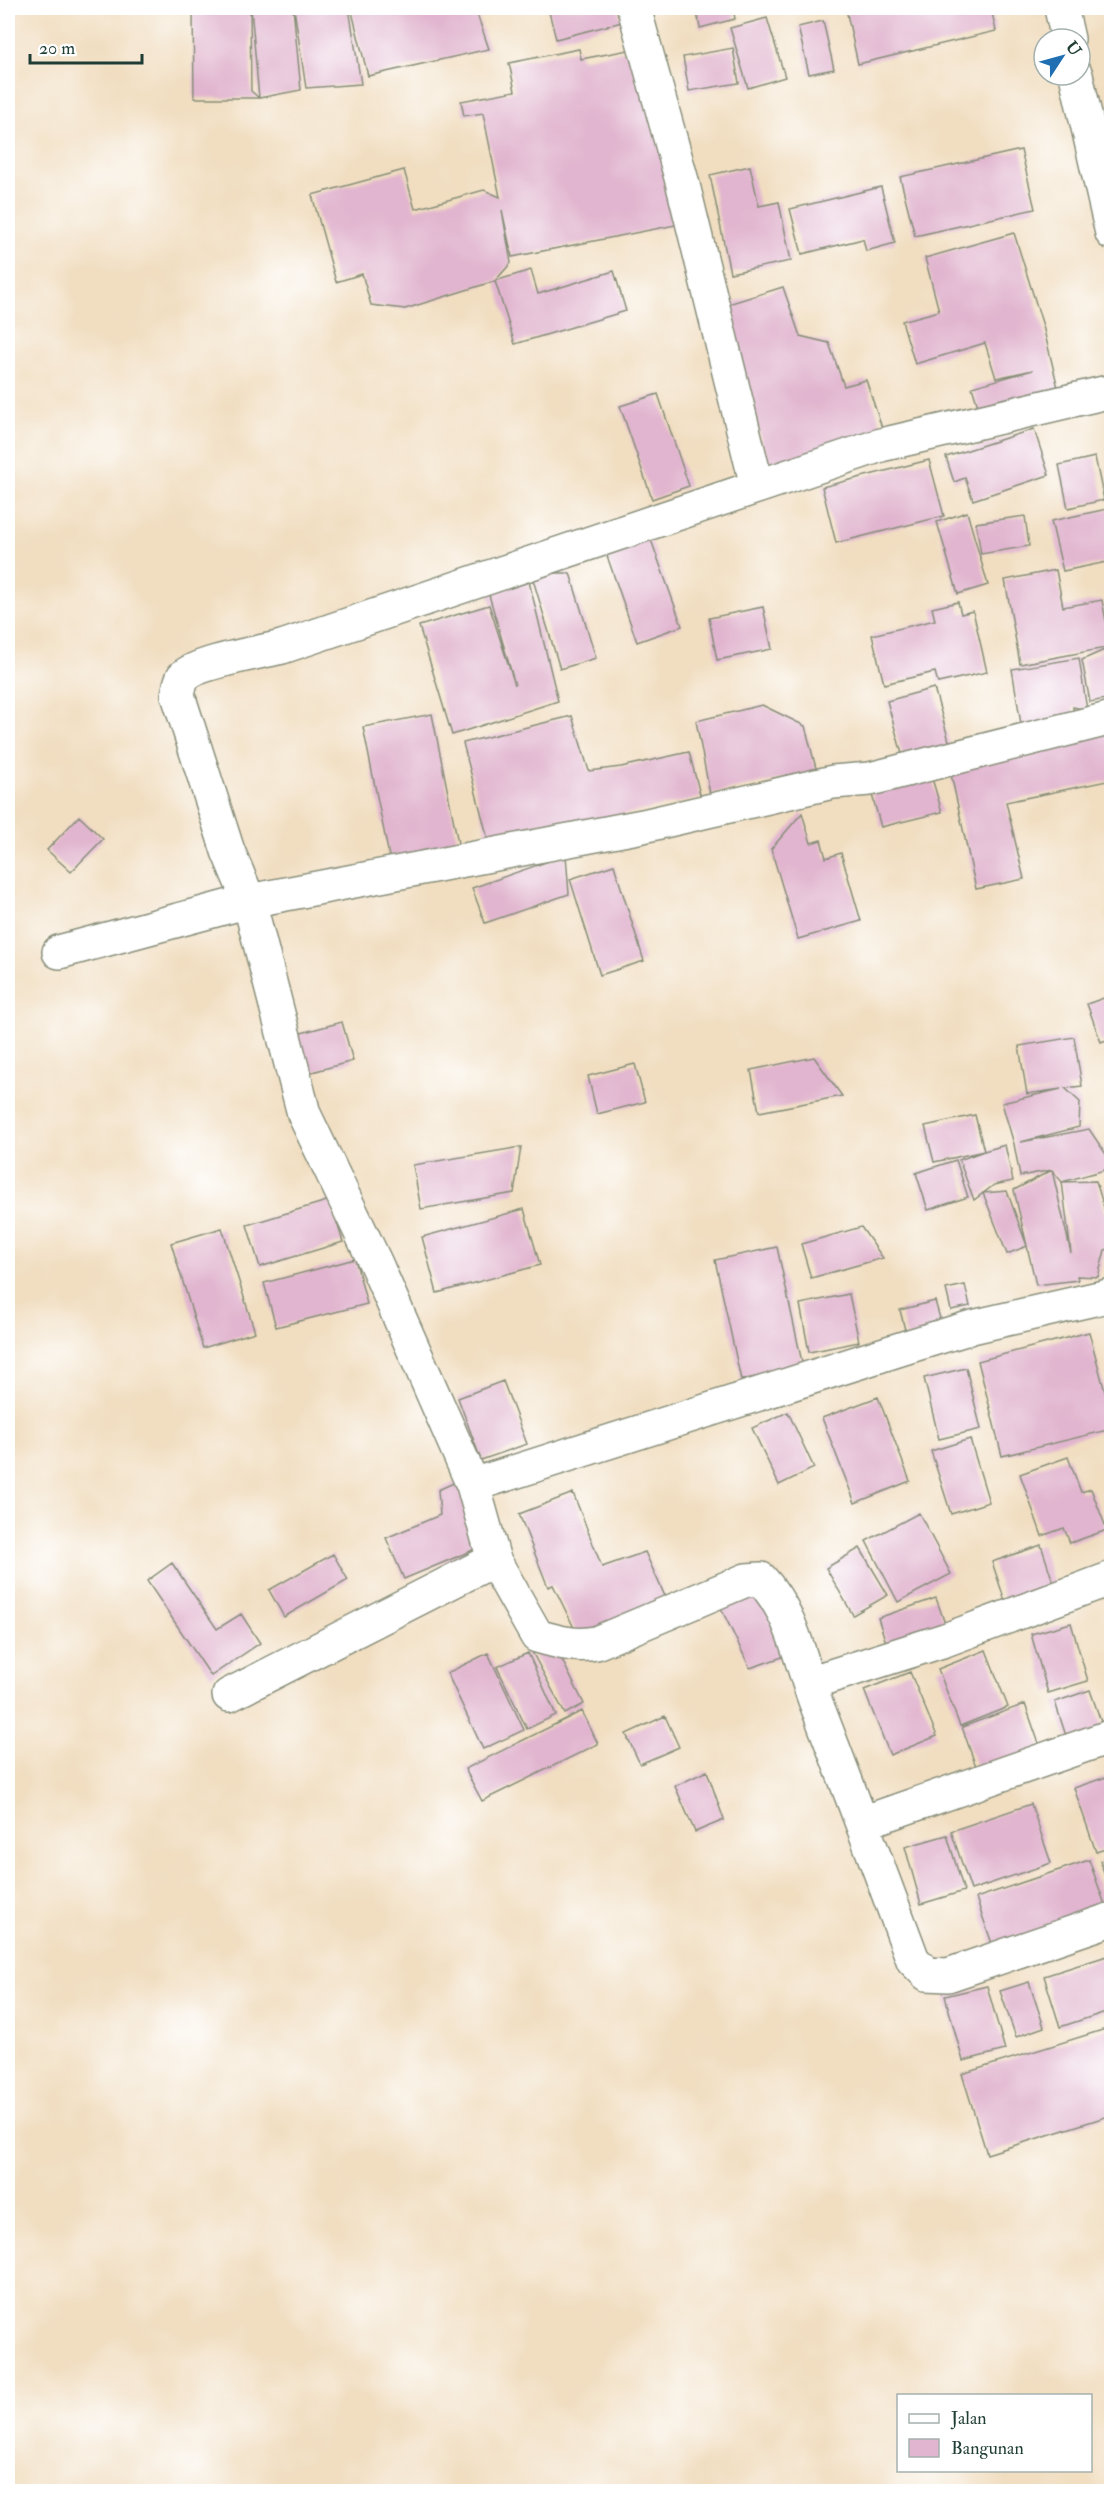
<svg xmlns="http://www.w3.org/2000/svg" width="1119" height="2499" font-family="'IM FELL Double Pica',serif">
	<rect width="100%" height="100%" fill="#fff"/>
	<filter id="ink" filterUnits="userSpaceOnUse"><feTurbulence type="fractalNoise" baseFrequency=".0167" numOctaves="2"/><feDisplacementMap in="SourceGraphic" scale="12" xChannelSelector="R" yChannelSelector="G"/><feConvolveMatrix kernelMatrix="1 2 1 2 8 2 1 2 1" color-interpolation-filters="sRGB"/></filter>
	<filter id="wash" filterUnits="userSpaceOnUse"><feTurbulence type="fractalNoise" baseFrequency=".008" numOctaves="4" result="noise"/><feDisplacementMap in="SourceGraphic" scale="24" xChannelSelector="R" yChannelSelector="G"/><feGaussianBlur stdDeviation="1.35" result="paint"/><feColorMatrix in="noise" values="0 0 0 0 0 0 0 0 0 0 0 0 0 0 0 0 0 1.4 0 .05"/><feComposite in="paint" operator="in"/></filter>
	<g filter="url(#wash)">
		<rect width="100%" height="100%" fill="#f1dec1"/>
		<g id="blocks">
			<!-- building -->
			<path fill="#e1b5cf" d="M193 8H250L251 91 259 98H194Z
				M251 8H293L301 90 259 98Z
				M294 8H349L361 84 306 88Z
				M351 8H475L489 49 368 76Z
				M548 8H618L622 22 556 39Z
				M696 8H733L735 19 700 28Z
				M852 8H991L996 31 858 64 846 9Z
				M767 18 785 77 748 88 730 28Z
				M823 21 834 69 809 74 798 27Z
				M644 47 681 224 512 257 502 210 511 263 495 281 405 309 371 305 362 274 336 282 312 195 404 170 415 209 484 190 500 197 483 113 464 116 461 101 515 91 509 63 579 49 581 59Z
				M733 48 739 83 689 91 683 57Z
				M1021 150 1035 209 915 236 900 177Z
				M750 166 759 206 779 202 791 261 730 273 710 175Z
				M881 187 895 243 866 251 863 239 802 254 790 209Z
				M1014 233 1043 326 1059 392 980 413 972 387 1033 370 996 378 985 343 915 364 902 321 939 311 925 258Z
				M531 270 538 294 614 271 626 311 515 344 495 281Z
				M783 287 800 336 829 343 844 386 866 380 885 437 770 473 725 305Z
				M658 394 689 486 652 499 620 406Z
				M1034 429 1049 475 973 500 965 478 954 482 946 457Z
				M1095 457 1104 500 1068 508 1059 465Z
				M929 460 944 516 836 543 822 487Z
				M1112 508V561L1063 571 1051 521Z
				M967 512 988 585 958 594 937 522Z
				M1025 516 1029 546 981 554 976 523Z
				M650 537 682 626 637 642 606 553Z
				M1056 570 1063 607 1102 600 1111 647 1020 664 1005 580Z
				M527 573 558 701 452 735 419 626 489 605 515 685 487 588Z
				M531 573H570L596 658 560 669Z
				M958 602 961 614 973 611 987 672 938 683 935 672 884 684 872 635 935 620 932 608Z
				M763 607 772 649 717 660 709 618Z
				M1111 647 1112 698 1090 702 1082 660Z
				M1079 658 1087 710 1073 707 1075 722 1022 730 1012 669Z
				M934 688 953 755 906 768 887 701Z
				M762 705 805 726 817 772 710 794 696 721Z
				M432 714 460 853 391 866 363 727Z
				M572 716 589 771 621 767 689 752 701 798 489 843 463 743Z
				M1112 732V780L1006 802 1024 879 976 889 949 765Z
				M929 768 942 812 881 827 869 784Z
				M802 813 811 843 821 840 826 858 841 853 861 921 798 939 771 849Z
				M79 816 103 839 71 872 47 850Z
				M566 855 569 894 485 923 472 888Z
				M614 865 644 961 600 975 570 879Z
				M1112 995V1038L1101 1042 1087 1004Z
				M342 1022 353 1061 301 1075 290 1036Z
				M1074 1037 1082 1086 1065 1088 1080 1102 1079 1127 1021 1142 1089 1129 1112 1163V1168L1062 1182 1052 1170 1071 1253 1062 1182 1096 1181 1112 1234V1248L1105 1250 1098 1277 1077 1276 1078 1280 1036 1285 1027 1246 1007 1254 983 1193 1007 1191 1027 1246 1014 1190 1052 1170 1020 1176 1014 1144 1002 1103 1061 1089 1027 1094 1019 1046Z
				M814 1057 842 1096 759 1112 751 1070Z
				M635 1064 645 1102 597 1114 588 1076Z
				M975 1115 984 1151 1005 1145 1013 1181 994 1185 974 1200 959 1160 984 1151 934 1162 925 1126Z
				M521 1147 514 1193 421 1209 413 1165Z
				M956 1160 968 1197 928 1210 916 1173Z
				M1112 1185V1212H1111L1104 1186Z
				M330 1200 343 1242 260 1267 247 1225Z
				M524 1209 540 1265 437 1293 422 1237Z
				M861 1227 883 1258 811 1278 801 1244Z
				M222 1228 255 1332 203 1348 171 1243Z
				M777 1247 803 1367 741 1380 715 1260Z
				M355 1259 367 1304 276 1327 264 1283Z
				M965 1285 970 1306 951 1310 946 1289Z
				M849 1294 859 1342 809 1352 800 1304Z
				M935 1301 943 1329 907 1338 900 1310Z
				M1089 1332 1112 1418V1429L1002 1456 978 1361Z
				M966 1368 981 1429 939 1439 924 1378Z
				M503 1381 527 1444 481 1460 458 1398Z
				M878 1397 910 1481 855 1503 822 1418Z
				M788 1412 814 1468 779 1485 752 1428Z
				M970 1439 989 1502 951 1514 931 1451Z
				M1068 1457 1081 1492 1091 1489 1107 1530 1070 1543 1064 1528 1042 1536 1020 1474Z
				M458 1481 485 1545 404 1579 386 1538 440 1515 438 1490Z
				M573 1493 602 1567 645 1552 668 1603 582 1644 553 1585 548 1587 519 1514Z
				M919 1513 951 1574 898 1602 866 1541Z
				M1041 1545 1056 1591 1007 1607 992 1562Z
				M860 1548 888 1595 853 1615 826 1568Z
				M333 1554 348 1580 284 1617 269 1590Z
				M172 1563 217 1629 241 1614 260 1643 211 1676 147 1581Z
				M770 1594 797 1652 750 1668 720 1606 739 1595Z
				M936 1598 950 1638 891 1658 878 1618Z
				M1071 1623 1088 1681 1048 1693 1031 1634Z
				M554 1644 584 1704 565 1714 530 1648Z
				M986 1650 1008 1707 960 1726 938 1669Z
				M488 1653 524 1730 483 1749 447 1673Z
				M528 1653 556 1715 527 1729 497 1667Z
				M910 1672 937 1736 890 1755 864 1690Z
				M1090 1690 1106 1736 1070 1748 1055 1702Z
				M1025 1704 1043 1755 980 1778 962 1727Z
				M582 1711 598 1744 482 1801 465 1769Z
				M665 1716 679 1747 640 1764 626 1734Z
				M707 1771 724 1820 695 1832 675 1786Z
				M1112 1775V1847L1096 1852 1074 1788Z
				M1031 1804 1051 1863 971 1890 951 1831Z
				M947 1835 964 1891 921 1904 905 1847Z
				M1112 1857V1893H1111L1100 1861Z
				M1089 1860 1108 1913 995 1952 976 1898Z
				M1107 1956 1112 1970V2010L1060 2027 1044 1976Z
				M1029 1982 1044 2027 1016 2037 1000 1991Z
				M987 1986 1005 2050 963 2061 945 1996Z
				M1112 2027V2115L987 2154 962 2074Z"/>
		</g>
	</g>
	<g filter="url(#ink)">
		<use href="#blocks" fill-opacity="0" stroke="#888e7a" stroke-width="1.5"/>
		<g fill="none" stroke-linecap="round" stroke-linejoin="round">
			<!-- street casing -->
			<g stroke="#888e7a" stroke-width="36">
				<path id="street" d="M634 8 682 181 757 486
					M1112 391 881 445 282 647C262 652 195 663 183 677 180 682 179 690 178 695L228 851 249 901 304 1114 376 1264 473 1485 494 1560 537 1636C558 1642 575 1647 596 1643L746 1580 761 1579C794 1615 799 1659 816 1703 849 1788 881 1874 913 1960L927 1974 948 1975 1112 1919
					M59 952 249 901 643 826 833 782 870 779 1112 718
					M473 1485 913 1345 972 1327 1112 1295
					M809 1683 945 1640 1112 1578
					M229 1695 494 1560
					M862 1823 1112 1736"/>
			</g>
			<!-- secondary casing -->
			<g stroke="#888e7a" stroke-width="36">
				<path id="secondary" d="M1061 8 1068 39
					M1076 75 1112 233"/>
			</g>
			<!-- street -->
			<use href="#street" stroke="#fff" stroke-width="33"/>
			<!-- secondary -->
			<use href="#secondary" stroke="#fff" stroke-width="33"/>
		</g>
	</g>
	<!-- margin -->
	<rect width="1119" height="2499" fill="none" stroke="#fff" stroke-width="30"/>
	<!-- legend -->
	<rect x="897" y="2394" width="195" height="78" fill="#ffffff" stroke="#a5b1ae" stroke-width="1.5"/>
	<rect x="909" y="2414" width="30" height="9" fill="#ffffff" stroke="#a5b1ae" stroke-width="1.5"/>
	<text x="951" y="2424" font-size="18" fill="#1f3d34">Jalan</text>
	<rect x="909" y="2439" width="30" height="18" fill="#e1b5cf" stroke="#a5b1ae" stroke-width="1.5"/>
	<text x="951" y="2454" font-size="18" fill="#1f3d34">Bangunan</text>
	<!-- north arrow -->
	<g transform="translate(1062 57) rotate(54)"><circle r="28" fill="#ffffff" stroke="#a5b1ae" stroke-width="1.5"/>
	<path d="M0-4.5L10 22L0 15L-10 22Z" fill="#1f6fb2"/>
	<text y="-9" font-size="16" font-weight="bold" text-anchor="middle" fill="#1f3d34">U</text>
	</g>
	<!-- scale -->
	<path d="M30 54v9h112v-9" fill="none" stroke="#1f3d34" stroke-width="3"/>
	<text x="39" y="54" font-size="18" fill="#1f3d34" stroke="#ffffff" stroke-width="4.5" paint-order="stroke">20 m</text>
</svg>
